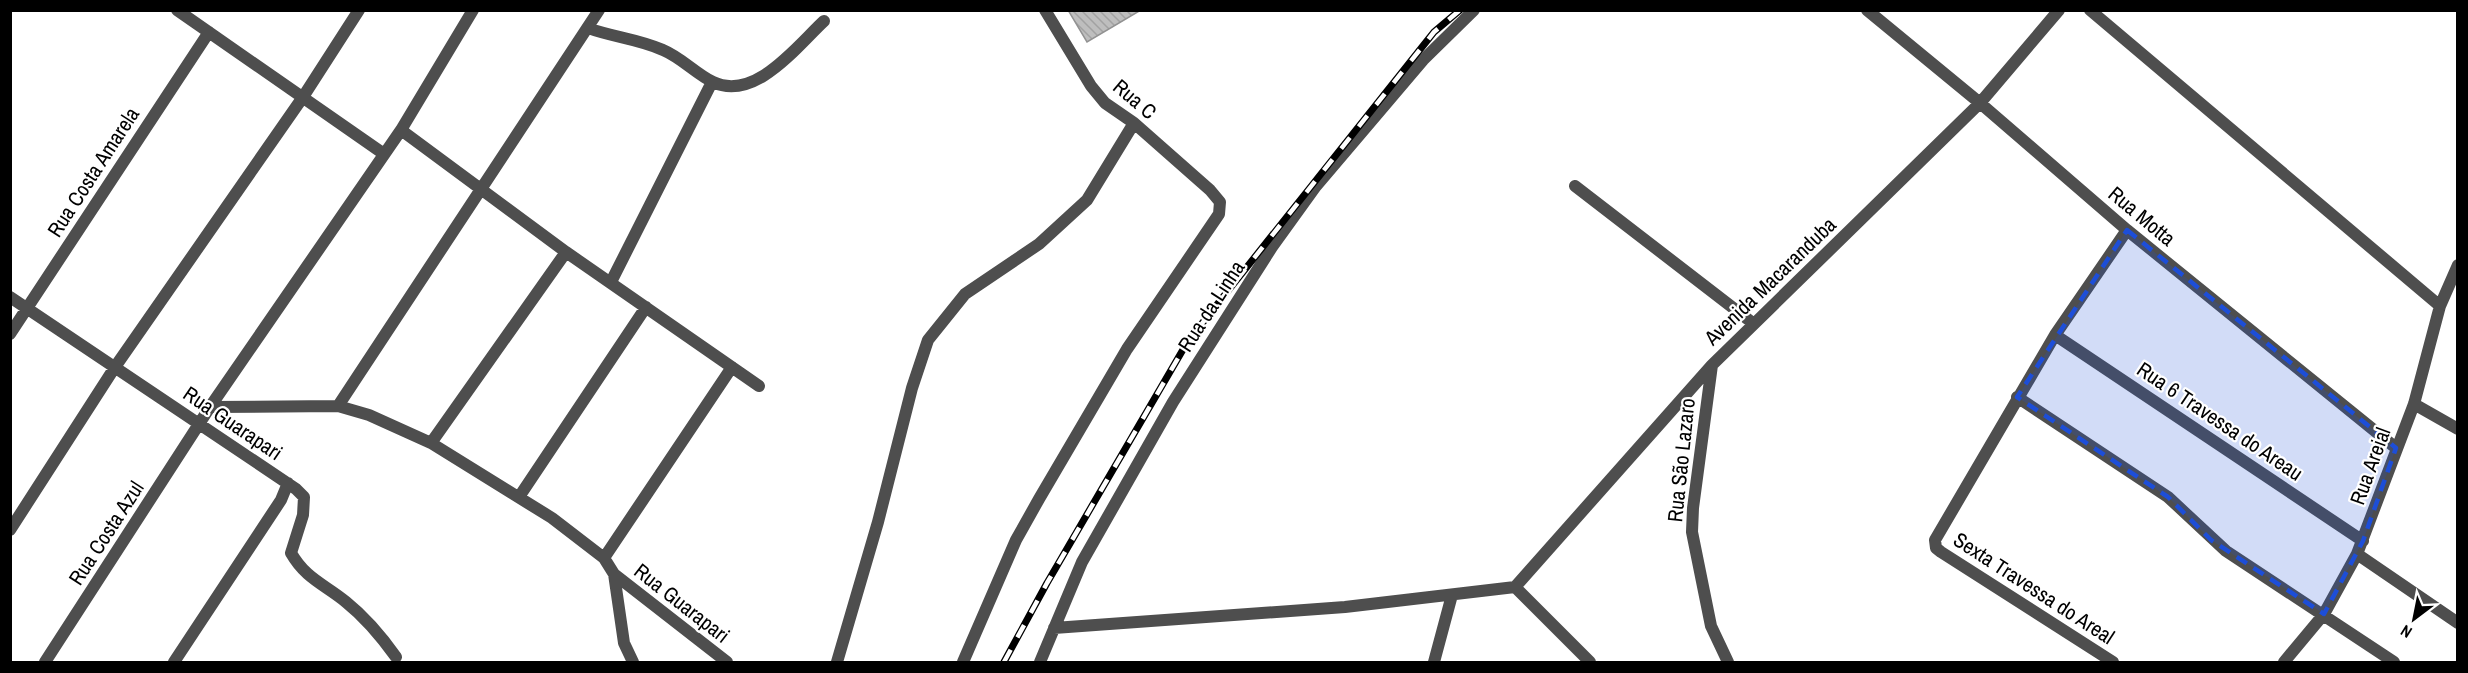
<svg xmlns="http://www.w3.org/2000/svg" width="2468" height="673" font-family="'Archivo Narrow',sans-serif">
	<defs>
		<pattern id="building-back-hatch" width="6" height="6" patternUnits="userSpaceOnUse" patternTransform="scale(1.5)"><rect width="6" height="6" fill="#bebebe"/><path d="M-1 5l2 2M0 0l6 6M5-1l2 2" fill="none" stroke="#a2a2a2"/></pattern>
	</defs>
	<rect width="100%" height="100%" fill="#fff"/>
	<!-- building -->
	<path fill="url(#building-back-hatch)" stroke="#929292" stroke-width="1.5" d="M1068 10H1141L1087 42Z"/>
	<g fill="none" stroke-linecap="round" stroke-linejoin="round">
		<!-- street -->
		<path stroke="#4e4e4e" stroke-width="12" d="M177 10 384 154
			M1867 10 1980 103 2127 230 2396 448
			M2090 10 2440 306
			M588 28C612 37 639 39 663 50 682 58 696 74 713 82 755 102 797 46 824 21
			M401 130 566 252 759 386
			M1575 186 1754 324
			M611 282 712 82
			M10 297 296 489 304 497 303 515 291 553C306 579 324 584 346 602 366 618 381 636 396 657
			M10 334 209 32
			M2055 335 2363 541
			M1712 365 1693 508 1692 532 1711 626 1728 662
			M2017 397 2168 497 2226 551 2394 662
			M2414 404 2458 429
			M338 406 599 10
			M210 407 338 406 369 415 431 443 552 518 604 558 614 574 624 643 633 662
			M431 443 566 252
			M519 497 646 307
			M10 530 115 367 303 97 359 10
			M2357 554 2458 623
			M604 558 732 367
			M614 574 727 662
			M1515 587 1712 365 1980 103 2059 10
			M1515 587 1590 662
			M1054 628 1345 607 1515 587
			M45 662 210 407 401 130 473 10
			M174 662 281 500 288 483
			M837 662 878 522 912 388 928 340 965 294 1039 244 1087 200 1134 123
			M963 662 1016 540 1039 499 1127 349 1219 214 1220 202 1210 190 1134 123 1105 103 1091 86 1045 10
			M1040 662 1082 562 1173 402 1272 247 1316 186 1423 60 1474 10
			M1434 662 1452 595
			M2113 662 1941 552 1936 548 1935 540 2055 335 2127 230
			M2284 662 2324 614 2357 554 2414 404 2440 306 2458 265"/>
		<!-- rail casing -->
		<g stroke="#000" stroke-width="7">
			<path id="rail" d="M1004 662 1047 583 1188 341 1434 32 1460 10"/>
		</g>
		<!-- rail -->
		<use href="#rail" stroke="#fff" stroke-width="4.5" stroke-dasharray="14" stroke-linecap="butt"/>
	</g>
	<!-- marked area -->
	<path fill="#1d4ed8" fill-opacity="0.2" stroke="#1d4ed8" stroke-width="4.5" stroke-dasharray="12 8" stroke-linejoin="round" d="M2127 230 2396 448 2363 541 2324 614 2211 540 2168 497 2017 397Z"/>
	<g text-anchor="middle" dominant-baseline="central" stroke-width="4.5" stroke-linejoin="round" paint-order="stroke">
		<!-- street labels -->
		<g font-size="21" fill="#000" stroke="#fff">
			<text transform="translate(1135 99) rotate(40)">Rua C</text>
			<text transform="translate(93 172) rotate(-57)">Rua Costa Amarela</text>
			<text transform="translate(2142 216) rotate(40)">Rua Motta</text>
			<text transform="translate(1770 281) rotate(-44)">Avenida Macaranduba</text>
			<text transform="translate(1211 306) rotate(-57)">Rua da Linha</text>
			<text transform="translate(2220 421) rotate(34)">Rua 6 Travessa do Areau</text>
			<text transform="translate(233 423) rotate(34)">Rua Guarapari</text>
			<text transform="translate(1681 460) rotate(-84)">Rua São Lazaro</text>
			<text transform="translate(2370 466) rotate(-70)">Rua Areial</text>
			<text transform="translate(106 533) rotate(-57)">Rua Costa Azul</text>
			<text transform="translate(2034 588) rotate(33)">Sexta Travessa do Areal</text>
			<text transform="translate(682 603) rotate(38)">Rua Guarapari</text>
		</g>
	</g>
	<!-- border -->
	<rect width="2468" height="673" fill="none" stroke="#000000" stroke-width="24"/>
	<!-- north arrow -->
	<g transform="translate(2414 619) rotate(212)" stroke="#ffffff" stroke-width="4.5" paint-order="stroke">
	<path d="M0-4.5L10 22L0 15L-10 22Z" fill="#000000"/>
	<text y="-9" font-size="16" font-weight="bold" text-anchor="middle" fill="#000000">N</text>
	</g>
</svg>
